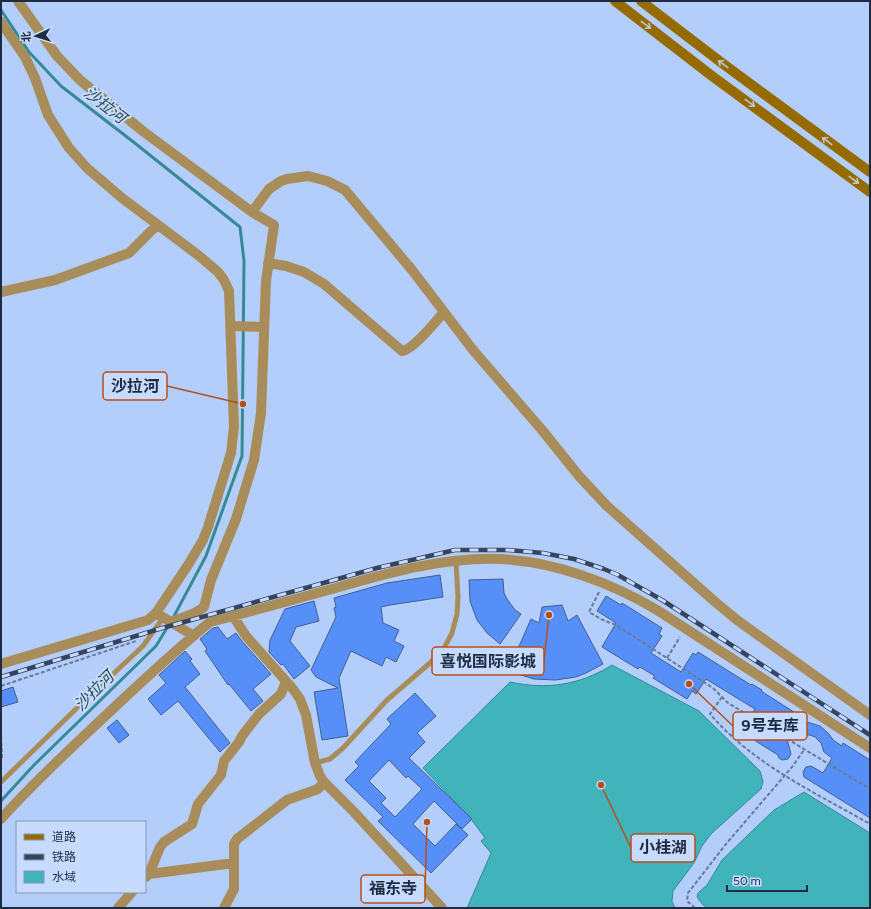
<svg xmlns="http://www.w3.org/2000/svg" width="871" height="909" font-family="Figtree,'Noto Sans SC',sans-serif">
	<rect width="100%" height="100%" fill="#b4cefc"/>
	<!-- water -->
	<path fill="#40b3bb" stroke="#368a96" d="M612 665 699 711 760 771 763 781 761 789 711 834 702 846 694 863 673 891 672 901 675 908H467L491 853 481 841 485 838 471 819 423 768 510 682C547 690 580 685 612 665Z
		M804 792 870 833V908H708L703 905 697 897 698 893 707 885 722 860 774 810Z"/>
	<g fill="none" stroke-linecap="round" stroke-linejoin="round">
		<!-- stream -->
		<path stroke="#368a96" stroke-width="3" d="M1 10 29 52 61 86 136 144 240 227 244 261 242 456 206 556 173 618
			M1 801 34 765 156 646 170 623"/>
	</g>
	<!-- building -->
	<path fill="#578ff9" stroke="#425e90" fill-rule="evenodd" d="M440 575 443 597 390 605 381 607 383 623 399 630 394 641 404 646 396 662 386 657 382 666 351 651 339 678 348 736 322 740 314 692 338 688 316 677 311 670 336 617 334 608 336 607 334 598 387 583Z
		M503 579 504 593 507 599 515 610 521 614 500 644 487 633 477 620 470 601 469 580Z
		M606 596 621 605 622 603 662 628 659 634 662 636 651 653 681 672 693 653 696 655 698 652 751 685 752 684 762 690 761 691 797 714 792 721 807 722 820 726 829 734 833 740 842 746 843 743 870 760V818L804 777 803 772 806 767 811 766 823 773 832 758 824 752 821 743 815 737 810 735H801L787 739 791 754 788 759 782 760 779 758 778 755 741 732 755 709 706 679 696 694 692 691 687 699 653 678 655 676 640 667 638 669 602 647 616 623 597 611Z
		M314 601 319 621 296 627 290 641 310 666 294 679 283 664 281 665 269 652 270 640 285 609Z
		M562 605 568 621 577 615 603 664 586 673 576 677 555 680 534 679 508 671 531 619 539 623 542 607Z
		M218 627 227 639 236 633 241 640 271 674 253 689 263 701 251 711 229 684 228 685 205 651 207 649 200 639 213 628Z
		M185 651 192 659 190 661 200 674 185 687 230 743 220 752 178 701 161 715 148 699 166 683 159 675Z
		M13 687 18 702 1 707V691Z
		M415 693 436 716 417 733 425 742 409 758 472 819 462 829 434 801 413 824 435 846 456 824 468 835 431 873 378 821 383 817 345 780 359 766 355 762 391 724 387 719ZM389 760 406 778 408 776 422 789 395 817 381 803 386 798 369 781Z
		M117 720 129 735 119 743 107 728Z"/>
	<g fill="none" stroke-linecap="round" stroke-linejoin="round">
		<!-- path -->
		<path stroke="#677a9b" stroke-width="2" stroke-dasharray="4 2" stroke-linecap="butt" d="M599 592 589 612 603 620 616 625 713 688 728 703 870 789
			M667 658 680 637
			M1 686 136 641
			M722 697 710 714C753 764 814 792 870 824
			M1 736 2 758 1 759
			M695 908 687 901 688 893 726 844 792 767 804 750"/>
		<!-- service -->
		<path stroke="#a88c59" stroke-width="5" d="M315 763 330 759 343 748 387 700 430 663 444 648 452 633 457 614 458 597 456 562
			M1 782 81 704 143 646 163 618"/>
		<!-- minor -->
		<path stroke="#a88c59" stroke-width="10" d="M18 1 57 56 80 80 144 132 252 212 274 225 266 281 261 413 254 460 236 519 211 580 204 607 195 613 171 622
			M1 22 25 57 35 78 48 115 69 148 87 168 122 198 198 255 218 272 224 280 229 291 234 427 231 453 208 527 203 540 188 565 156 613 148 620 1 664
			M252 212 269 189 281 181 287 179 308 176 327 181 345 190 412 270 473 350 542 430 579 476 607 506 713 600 737 620 870 715
			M268 263 286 266 304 272 324 284 402 351C413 350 436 321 444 312
			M1 292 55 280 129 253 157 225
			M230 326 264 327
			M156 613 194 636
			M233 616 246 636 293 689 300 699 306 715 315 763 320 776 324 782 354 812 442 908
			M1 819C33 783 68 751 103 718 138 685 173 652 210 622 253 611 296 599 339 587 391 572 445 557 500 559 555 562 610 582 657 610L870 748
			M149 874 160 847 164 842 192 824 198 804 221 775 224 761 239 742 242 736 259 714 281 694 286 681
			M146 877 149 874 234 863
			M118 908 132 892
			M224 908 234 889V844L237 839 287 800 318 789 324 782"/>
		<!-- secondary -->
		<path stroke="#956b00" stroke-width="10" d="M615 1 712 76 870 192
			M641 1 722 63 870 172"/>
		<!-- rail casing -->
		<g stroke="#36445e" stroke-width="4.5">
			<path id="rail" d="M1 677 159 629 377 568 455 550H507L543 553 574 559 604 569 618 575 662 600 870 735"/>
		</g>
		<!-- rail -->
		<use href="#rail" stroke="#c7dbfe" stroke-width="3" stroke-dasharray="9" stroke-linecap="butt"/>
	</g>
	<!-- one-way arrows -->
	<defs><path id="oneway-shaft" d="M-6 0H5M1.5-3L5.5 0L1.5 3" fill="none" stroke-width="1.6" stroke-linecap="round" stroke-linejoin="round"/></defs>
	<g stroke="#bdc5cb">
		<use href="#oneway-shaft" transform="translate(646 25) rotate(37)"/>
		<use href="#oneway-shaft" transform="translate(723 64) rotate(-143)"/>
		<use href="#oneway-shaft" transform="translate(750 103) rotate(36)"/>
		<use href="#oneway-shaft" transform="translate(827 141) rotate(-143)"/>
		<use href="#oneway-shaft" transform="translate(854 180) rotate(37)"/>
	</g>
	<g text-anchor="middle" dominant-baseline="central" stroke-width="4" stroke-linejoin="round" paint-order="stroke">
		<!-- water labels -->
		<g font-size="16" font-style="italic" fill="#2a4c4e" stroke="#c7dbfe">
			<text transform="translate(105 105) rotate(38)">沙拉河</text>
			<text transform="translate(94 691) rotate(-45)">沙拉河</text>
		</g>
	</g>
	<!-- callouts -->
	<path fill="none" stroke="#b64e19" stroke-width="1.5" d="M243 404L167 386M549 615L544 661M689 684L733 726M601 785L631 848M427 822L425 889"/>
	<g fill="#b64e19" stroke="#c7dbfe" stroke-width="1.5">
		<circle cx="243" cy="404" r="4"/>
		<circle cx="549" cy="615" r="4"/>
		<circle cx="689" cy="684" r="4"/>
		<circle cx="601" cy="785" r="4"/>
		<circle cx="427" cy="822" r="4"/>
	</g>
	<g fill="#c7dbfe" stroke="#b64e19" stroke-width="1.5">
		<rect x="103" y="372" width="64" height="28" rx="4"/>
		<rect x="432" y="647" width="112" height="28" rx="4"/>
		<rect x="733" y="712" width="74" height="28" rx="4"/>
		<rect x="631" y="834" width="64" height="28" rx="4"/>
		<rect x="361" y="875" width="64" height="28" rx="4"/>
	</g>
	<g font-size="16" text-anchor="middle" font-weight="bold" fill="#1f2b41">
		<text x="135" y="392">沙拉河</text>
		<text x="488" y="667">喜悦国际影城</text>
		<text x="770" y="731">9号车库</text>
		<text x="663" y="853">小桂湖</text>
		<text x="393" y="894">福东寺</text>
	</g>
	<!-- border -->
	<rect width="871" height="909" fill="none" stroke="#1f2b41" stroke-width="4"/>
	<!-- legend -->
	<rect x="16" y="821" width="130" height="72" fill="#c7dbfe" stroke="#8495b2"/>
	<rect x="24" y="834" width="20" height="6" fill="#956b00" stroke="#8495b2"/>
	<text x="52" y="841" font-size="12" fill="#1f2b41">道路</text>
	<rect x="24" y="854" width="20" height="6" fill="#36445e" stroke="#8495b2"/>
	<text x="52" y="861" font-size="12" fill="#1f2b41">铁路</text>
	<rect x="24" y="871" width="20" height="12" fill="#40b3bb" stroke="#8495b2"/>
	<text x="52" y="881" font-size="12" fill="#1f2b41">水域</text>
	<!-- north arrow -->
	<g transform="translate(36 36) rotate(266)" stroke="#c7dbfe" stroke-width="3" paint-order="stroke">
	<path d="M0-3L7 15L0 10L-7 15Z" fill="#1f2b41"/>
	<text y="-6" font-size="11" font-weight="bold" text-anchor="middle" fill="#1f2b41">北</text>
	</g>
	<!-- scale -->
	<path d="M727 885v6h80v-6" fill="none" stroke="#1f2b41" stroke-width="2"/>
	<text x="733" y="885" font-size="12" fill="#1f2b41" stroke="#c7dbfe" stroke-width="3" paint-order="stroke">50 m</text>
</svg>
